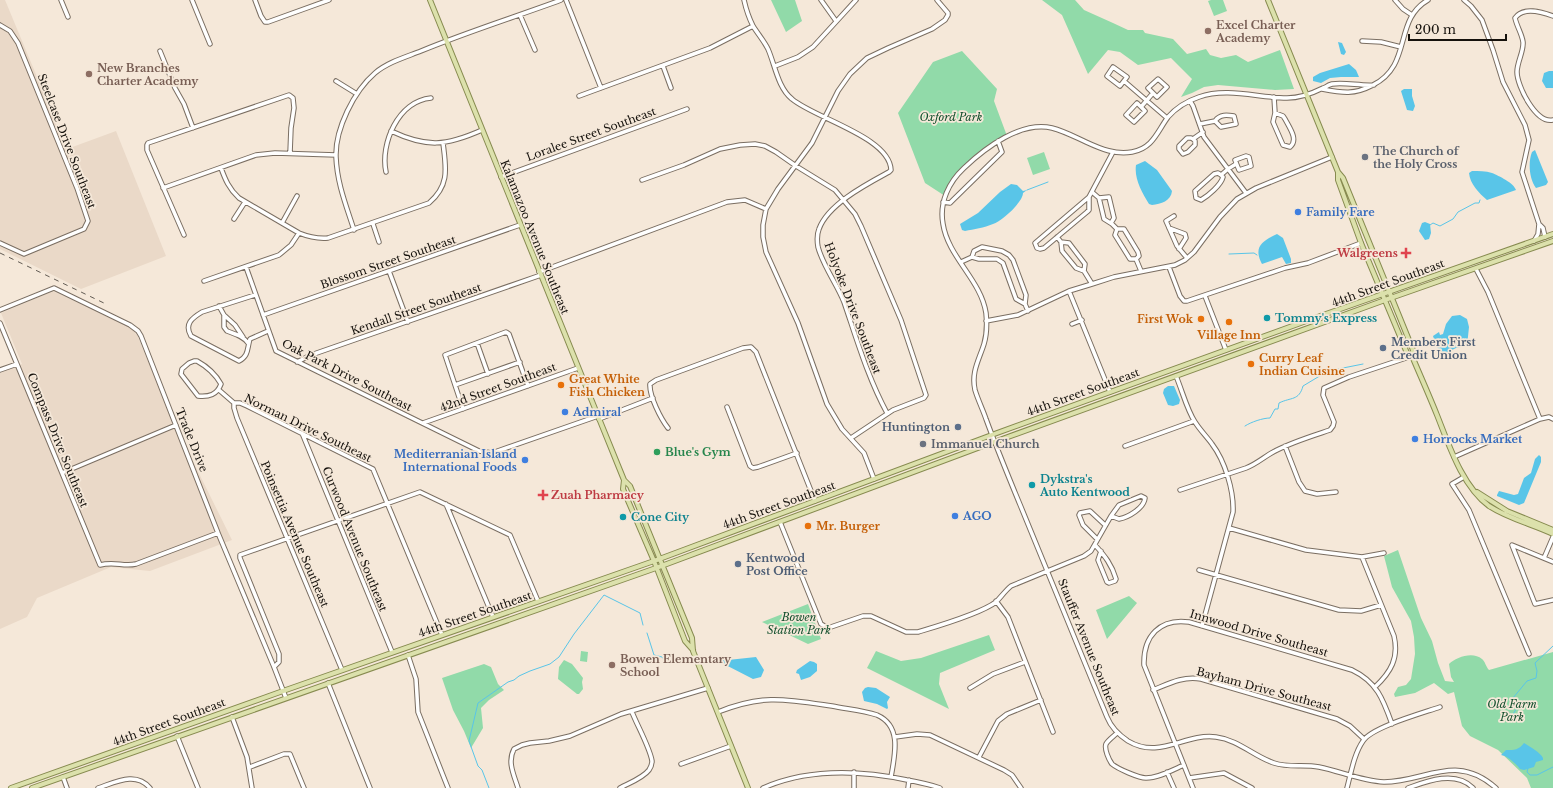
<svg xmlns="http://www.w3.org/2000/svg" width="1553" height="788" font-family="'Libre Baskerville',serif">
	<rect width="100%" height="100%" fill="#f5e8d9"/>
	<!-- industrial -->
	<path fill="#ead9c8" d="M0 0H5L67 149 116 131 166 256 81 289 0 249Z
		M53 291 133 329 138 337 172 419 232 540 150 571 111 567 37 598 27 617 0 629V373L22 364 1 313Z"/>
	<!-- green -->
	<path fill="#91daa9" d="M771 0H795L802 21 786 32Z
		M1042 0H1075L1084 10 1113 23 1128 30H1143L1145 33 1173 39 1187 54 1206 49 1210 55 1221 58 1236 55 1248 62 1280 50 1294 89 1275 90 1218 85 1204 87 1192 93 1181 97 1192 79 1171 58 1138 65 1120 52 1108 50 1088 74 1062 15Z
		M1211 0H1223L1227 11 1214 16 1208 1Z
		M962 51 997 89 994 101 1007 136 998 141 960 172 945 196 925 183 898 113 933 62Z
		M1044 152 1050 169 1033 175 1027 158Z
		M1398 550 1421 618 1432 641 1438 663 1445 681 1454 682 1451 677 1449 664C1456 657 1473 651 1482 659 1485 661 1486 667 1489 670L1553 652V788H1531L1527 778 1498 750 1470 736 1462 726 1454 692 1448 694 1434 683 1415 693 1395 697 1394 694 1398 687 1406 685 1411 679 1415 654 1414 637 1411 621 1392 587 1384 556Z
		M1129 596 1137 603 1107 639 1096 610Z
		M808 604 821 639 808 644 762 622Z
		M989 635 995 650 940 673 939 684 949 709 867 668 876 651 901 661 921 658Z
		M581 651 588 652 587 662 580 661Z
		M564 660 572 664 583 678 582 682 583 689 579 694H577L558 679 559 667Z
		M484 664 491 667 498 684 504 690 489 700 481 708 483 728 471 748 464 731 453 710 442 678Z"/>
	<!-- water -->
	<path fill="#59c5e8" d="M1338 42 1342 43 1346 52 1344 55 1341 54Z
		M1349 64 1356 70 1359 77H1341L1330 78 1321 83 1313 81V77L1320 73Z
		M1549 71H1553V88H1546L1542 81 1544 73Z
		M1404 89H1412V96L1415 106 1413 111 1407 110 1401 91Z
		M1535 150 1548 182 1546 185 1536 188C1529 179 1528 162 1532 152Z
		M1145 161 1157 170 1172 191C1171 201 1161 204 1152 205L1149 204C1142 192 1134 179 1136 165Z
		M1472 171C1478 171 1486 171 1492 173 1499 176 1514 183 1516 190L1487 200C1479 193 1470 184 1469 173Z
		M1011 184 1017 185 1023 191 1027 190 1023 193C1023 202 1002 221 993 224 984 228 974 229 965 231L962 230 960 224 978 213 1000 192Z
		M1425 222 1430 224 1431 233 1429 239 1425 240 1419 231 1422 223Z
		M1277 234 1283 238 1291 259V263L1286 264 1282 257 1262 264C1253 247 1262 241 1277 234Z
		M1460 315 1467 319 1469 327 1467 346 1456 348 1452 350 1450 357 1441 358 1440 350 1437 347V341L1434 339 1433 336 1439 332 1440 335 1443 334 1446 324 1452 316Z
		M1168 386H1174L1180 400 1179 404 1173 406 1168 405 1163 393 1164 389Z
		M1539 455 1541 457V462L1524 503 1519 505 1497 496V495L1499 491 1514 495 1518 494 1524 478 1531 473 1535 459Z
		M756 657 764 670 761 677 753 679 716 660 718 659 728 660Z
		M810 661 814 662 817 664V671L810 677 801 680 799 674 796 673 797 670Z
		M868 687 876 688 890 697 887 702 888 708 887 709 877 704 864 701 862 692 865 688Z
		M1524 743C1529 746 1541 753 1543 758V760L1536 762 1534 767 1524 770 1520 769C1516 764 1508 756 1501 755L1506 750C1514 750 1519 750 1524 743Z"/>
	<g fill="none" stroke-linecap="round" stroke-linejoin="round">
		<!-- stream -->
		<path stroke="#59c5e8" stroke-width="1" d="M1027 190 1048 182
			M1430 225 1433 223 1440 226 1453 219 1458 212 1475 203H1479L1480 200
			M1229 254 1254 253 1257 255
			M1245 426C1251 422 1263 418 1270 418L1275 409H1278L1279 403C1291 397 1299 401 1303 386L1328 371 1363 364
			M647 633 654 655 662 657 665 661 671 662
			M709 661 716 660
			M1509 720 1517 708 1513 698 1527 681 1536 678 1537 671 1535 663 1553 646
			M1528 768 1527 772 1530 775H1537L1553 767
			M489 788 482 770 478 766 469 741 478 703 508 682 514 680 519 676 530 671 550 664 559 657 574 634 604 595 640 613 643 625"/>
		<!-- minor casing -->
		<g stroke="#7a6e62" stroke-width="5.5">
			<path id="minor" d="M61 0 68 17
				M192 0 210 44
				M255 0 261 16 265 22H268L329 0
				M566 0 601 88
				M744 0C746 9 749 18 753 26 758 34 764 41 768 49 775 65 778 88 792 99 814 118 890 137 891 170L889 172C867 184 828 204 819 229 817 234 817 241 818 247 823 266 837 284 844 302 857 340 868 378 887 413
				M821 0 836 21
				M1395 0 1403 9 1412 15
				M1464 0 1471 6 1482 20 1493 50 1503 82 1525 125 1529 140 1522 172 1539 224 1543 228 1545 237
				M520 15 535 50
				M1553 16C1542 12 1523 6 1515 18 1517 27 1522 34 1523 42 1524 51 1517 62 1517 72 1517 86 1536 124 1553 120
				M0 25 10 31 18 43 77 188 88 221 84 229 24 254 0 243
				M1362 41 1381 42 1401 47
				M160 51 175 88 184 104 193 128
				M663 66 671 88
				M775 66 798 57 813 47 856 0
				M1113 67 1127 77 1120 86 1107 76Z
				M1158 79 1167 87 1157 97 1148 88Z
				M336 81 357 94
				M1124 81 1167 118
				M1374 85C1360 86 1345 82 1332 84 1325 86 1329 86 1323 88 1313 93 1299 98 1287 98 1259 98 1227 87 1199 97 1187 101 1176 108 1168 117 1157 132 1153 148 1132 152 1116 155 1101 149 1086 142 1075 137 1064 131 1052 128 1021 121 986 147 964 168 949 182 939 202 943 224 948 257 981 280 986 313 987 323 987 334 984 344 979 360 971 372 975 390 978 400 983 410 986 419 997 449 1009 478 1021 507 1050 577 1079 647 1107 717 1111 727 1119 735 1128 741 1160 760 1184 733 1216 737 1239 740 1253 756 1274 763 1289 768 1304 764 1319 767 1340 771 1361 781 1384 782 1426 782 1456 752 1496 788
				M1322 89C1343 93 1354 95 1373 85 1413 65 1393 20 1428 0
				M579 96 710 48 753 26
				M1274 97 1275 113 1273 122 1283 145 1290 147C1299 140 1289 127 1285 119L1283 116 1275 113
				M1190 101 1193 106 1204 137 1246 193
				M1137 103 1145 111 1134 122 1126 115Z
				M1141 107 1153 93
				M1200 124 1215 121C1220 114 1227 115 1234 116L1236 124 1221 127 1215 121
				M391 131C427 148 446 146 482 130
				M1193 139 1195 141V145L1188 152 1183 154 1179 149V146L1187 138H1191L1193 139 1203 132
				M1246 156 1249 157 1251 166 1239 170 1235 160Z
				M221 168C225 179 229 189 239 198L299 233C309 237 317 239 328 238L429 203C450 185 446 168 443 143
				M386 172C380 144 398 101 431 98
				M1221 175 1223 177C1221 185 1208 196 1201 200L1196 198 1195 191 1214 174 1218 173 1221 175 1228 169 1236 164
				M501 177 687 109
				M642 180 684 165 720 149 740 145 755 144 765 146 776 152 796 166 835 190 855 214 861 226 901 320 926 395 924 398 893 410 851 438
				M163 188 256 155 275 153 336 155
				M1092 192 1099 198 1104 219 1112 224 1117 229
				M1089 197V210L1087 212 1044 248 1040 249 1037 248 1035 243 1089 197 1113 152
				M1099 198 1109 197 1114 218 1111 223
				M943 202 950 203 953 200 1002 152 998 141
				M1174 216 1166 221 1177 246 1187 258
				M234 219 245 202
				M282 223 297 196
				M373 224 379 242
				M1169 228 1185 234 1186 238 1179 249
				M1117 229H1124L1138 252 1139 256 1136 259
				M1117 229 1115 235 1130 259H1136
				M354 230C346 205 337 183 336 157 335 129 354 91 375 73 388 62 406 57 421 51 467 32 515 17 561 0
				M184 235 147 150V145L148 143 289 95 293 98 294 108 291 128 290 153
				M1057 237 1061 242 1062 251 1076 268 1084 271 1092 284
				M1534 241 1538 234 1539 224
				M1061 242 1069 243 1085 264 1084 271
				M972 257 974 251 982 247 1002 251 1009 255 1013 260 1026 295 1025 304 1028 311
				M1136 259 1141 271
				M961 262 972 257 979 259H997L1003 263 1016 299 1025 304
				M246 267 276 351 479 451 492 453 598 416
				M1169 267 1180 296 1184 301H1187L1285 268 1308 263 1361 243
				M1476 269 1488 292 1540 419
				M389 271 408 322
				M539 272 727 202 745 200 766 209
				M204 281 279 255 291 245 299 233
				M1069 291 1110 392
				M255 295 202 312C192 318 184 324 191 336L239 361C249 356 247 348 250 339L268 331
				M1205 296 1226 350
				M219 306 224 315V327L227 331C235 334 243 336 248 343
				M0 310 54 288 130 325 138 331 141 336 218 533 274 667 286 698
				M224 315 235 325 243 337
				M263 315 520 225
				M986 321 1018 315 1069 291 1092 284 1114 277 1175 265 1185 260 1194 252 1220 217 1237 199 1256 188 1332 157
				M0 323 100 565C115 561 123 567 136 564L218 533
				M1072 324 1082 320
				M477 343 488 374
				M194 361H197C206 366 216 375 221 384 217 395 209 397 198 396L181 374 182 369 189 363Z
				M297 362 311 355 541 275
				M0 370 17 364
				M1176 376C1182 390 1187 410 1195 422 1200 430 1207 437 1212 444 1225 461 1234 491 1233 512L1202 626
				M455 385 520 362
				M219 390 234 403
				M234 403H240L247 406 373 469 442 635
				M234 403V408L237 418 342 670
				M727 407 750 466 753 468 758 467 797 453
				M463 409 445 355 506 332 509 334 528 386
				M599 419 653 398
				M423 423 578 368
				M668 428C661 419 649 396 650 384L656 380 743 348 751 347 756 352 815 501
				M302 433 392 652
				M1125 446 1194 421
				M1285 446 1299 482 1305 491 1317 494 1336 492
				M1454 457 1540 419 1549 417 1553 419
				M62 473 176 425
				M1464 477 1452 484 1469 510 1529 654
				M874 479 864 453 842 429 827 404 798 323 766 252 763 237V225L766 209 778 189 812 143 838 91 850 74 867 58 888 48 932 29 945 20 948 15V13L937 0
				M1180 490 1246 468C1257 464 1265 456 1275 451 1292 442 1312 436 1330 430L1333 426 1334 422 1323 395 1324 388 1349 377 1412 356
				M1141 496 1145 498C1144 508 1129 517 1119 519L1111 516 1119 505Z
				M446 504 493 617
				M780 522 821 624 828 628 863 616H871L906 632H918C938 626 980 614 996 602 1001 597 1005 591 1011 586L1084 556 1091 551 1111 516
				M1229 528 1306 550 1362 557 1384 553
				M1097 539 1083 525 1079 515 1080 513 1090 511 1105 525
				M1095 545C1105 556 1112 565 1116 579L1115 581 1109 583 1107 582 1098 560 1101 551
				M1362 557 1394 636C1399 658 1391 672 1375 687
				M1544 558 1553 537
				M1553 562 1512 545 1535 604 1553 600
				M1199 570 1339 610 1361 611 1381 605
				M996 601 1008 617 1053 732
				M408 655 416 679 418 712 448 788
				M274 667 279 662V654L240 558V555L420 492 510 535 538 601
				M328 683 370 788
				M970 688 993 674 1025 662
				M1153 690C1170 683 1183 676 1201 679L1337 719 1350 726 1364 739
				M718 712C763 694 785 699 832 706 846 709 862 710 877 715 902 726 895 754 891 777
				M232 717 247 757 252 788
				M1117 733C1114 736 1108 740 1106 744 1104 749 1109 760 1112 764 1118 769 1139 778 1146 778 1159 778 1172 770 1184 765
				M177 736 198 788
				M895 737 917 734 930 735 1004 770 1012 775 1021 788
				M979 757 998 721 1007 714 1041 700
				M681 764 731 746
				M250 767 284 754H290L304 788
				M1167 772 1174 788
				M63 777 67 788
				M1189 778 1224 773 1252 788
				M98 788C116 782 136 771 150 788
				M518 788C514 775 507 762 514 749L522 745 530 743 549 741 570 736 621 714 708 688
				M620 788C629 783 643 778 649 770 651 767 652 764 652 761 650 748 637 725 632 712
				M763 788C809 768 859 770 907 780 918 782 929 784 940 788
				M854 788V772
				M908 788 909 780
				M1193 788 1144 665C1143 636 1160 618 1189 622L1352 670C1377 682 1383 699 1392 724
				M1347 788C1351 773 1354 754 1363 741 1372 727 1423 713 1440 707
				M1408 788C1427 781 1456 770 1473 788"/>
		</g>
		<!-- major casing -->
		<g stroke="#878b50" stroke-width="6">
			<path id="major" d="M430 0 598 416 624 480 630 486 692 638 693 651 748 788
				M1268 0 1338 172V180L1361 243 1407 353 1412 356
				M1338 172 1343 178 1413 350 1412 356C1420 375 1429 395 1437 415 1449 445 1462 486 1489 506 1509 519 1532 524 1553 534
				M624 480 623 489 654 561 685 641 693 650
				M1477 492 1507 511 1553 530
				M11 788 283 691 654 561 997 433 1309 320 1553 234
				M32 788 656 568 994 442 1385 300 1553 241"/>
		</g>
		<!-- minor -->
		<use href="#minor" stroke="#fff" stroke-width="3.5"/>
		<!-- major -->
		<use href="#major" stroke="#dce1ac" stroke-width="4"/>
		<!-- rail -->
		<path stroke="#625b53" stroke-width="1" stroke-dasharray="5 5" stroke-linecap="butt" d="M0 253 108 305"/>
	</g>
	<!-- markers -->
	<g fill="#8d6e63" stroke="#f5e8d9" stroke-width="1.5">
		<circle cx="1208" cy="31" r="4"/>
		<circle cx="89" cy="74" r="4"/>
		<circle cx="612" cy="665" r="4"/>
	</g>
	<g fill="#6b7280" stroke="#f5e8d9" stroke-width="1.5">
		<circle cx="1365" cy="157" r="4"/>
		<circle cx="923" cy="444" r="4"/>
	</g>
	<g fill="#3f7fe0" stroke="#f5e8d9" stroke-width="1.5">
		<circle cx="1298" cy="212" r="4"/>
		<circle cx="565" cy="412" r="4"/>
		<circle cx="1415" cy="439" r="4"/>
		<circle cx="525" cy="460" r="4"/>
		<circle cx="955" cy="516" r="4"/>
	</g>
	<g fill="#e0444e" stroke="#f5e8d9" stroke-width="1.5">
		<path d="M1404 247h4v4h4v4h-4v4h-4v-4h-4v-4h4z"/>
		<path d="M541 489h4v4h4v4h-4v4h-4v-4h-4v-4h4z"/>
	</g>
	<g fill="#0f9aa8" stroke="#f5e8d9" stroke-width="1.5">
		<circle cx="1267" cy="318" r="4"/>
		<circle cx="1032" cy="485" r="4"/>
		<circle cx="623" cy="517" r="4"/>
	</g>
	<g fill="#e8710a" stroke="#f5e8d9" stroke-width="1.5">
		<circle cx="1201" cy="319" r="4"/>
		<circle cx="1229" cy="322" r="4"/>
		<circle cx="1251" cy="364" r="4"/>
		<circle cx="561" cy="385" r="4"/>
		<circle cx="808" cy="526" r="4"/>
	</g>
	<g fill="#5c6f8a" stroke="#f5e8d9" stroke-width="1.5">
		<circle cx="1383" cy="348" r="4"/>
		<circle cx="958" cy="427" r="4"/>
		<circle cx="738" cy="564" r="4"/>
	</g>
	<circle fill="#2e9e5b" stroke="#f5e8d9" stroke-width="1.5" cx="657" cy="452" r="4"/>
	<g text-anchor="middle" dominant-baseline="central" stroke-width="3.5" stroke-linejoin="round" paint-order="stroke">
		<!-- education labels -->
		<g font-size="11" font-weight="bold" fill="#785e54" stroke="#f5e8d9" text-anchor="start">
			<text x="1216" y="25">Excel Charter<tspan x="1216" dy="13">Academy</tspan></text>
			<text x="97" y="68">New Branches<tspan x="97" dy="13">Charter Academy</tspan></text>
			<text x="620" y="659">Bowen Elementary<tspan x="620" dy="13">School</tspan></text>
		</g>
		<!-- park labels -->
		<g font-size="11" font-style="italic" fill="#124f2d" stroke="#f5e8d9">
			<text x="951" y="117">Oxford Park</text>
			<text x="799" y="617">Bowen<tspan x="799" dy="13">Station Park</tspan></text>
			<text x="1512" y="704">Old Farm<tspan x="1512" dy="13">Park</tspan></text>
		</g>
		<!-- street labels -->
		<g font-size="11" fill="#15110c" stroke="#f5e8d9">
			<text transform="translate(591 134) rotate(-20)">Loralee Street Southeast</text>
			<text transform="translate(67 141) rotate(69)">Steelcase Drive Southeast</text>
			<text transform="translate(535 237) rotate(68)">Kalamazoo Avenue Southeast</text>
			<text transform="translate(388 262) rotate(-19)">Blossom Street Southeast</text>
			<text transform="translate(1388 283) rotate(-20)">44th Street Southeast</text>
			<text transform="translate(853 308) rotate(69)">Holyoke Drive Southeast</text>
			<text transform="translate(416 309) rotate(-19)">Kendall Street Southeast</text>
			<text transform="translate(347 375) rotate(27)">Oak Park Drive Southeast</text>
			<text transform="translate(498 387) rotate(-20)">42nd Street Southeast</text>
			<text transform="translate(1083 392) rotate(-20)">44th Street Southeast</text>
			<text transform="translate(308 428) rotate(26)">Norman Drive Southeast</text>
			<text transform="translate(58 440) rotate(68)">Compass Drive Southeast</text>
			<text transform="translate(192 440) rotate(68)">Trade Drive</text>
			<text transform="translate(779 505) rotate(-20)">44th Street Southeast</text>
			<text transform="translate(295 534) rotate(67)">Poinsettia Avenue Southeast</text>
			<text transform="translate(355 539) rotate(68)">Curwood Avenue Southeast</text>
			<text transform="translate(475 614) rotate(-19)">44th Street Southeast</text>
			<text transform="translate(1259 633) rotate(16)">Innwood Drive Southeast</text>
			<text transform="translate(1089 647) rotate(68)">Stauffer Avenue Southeast</text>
			<text transform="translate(1264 689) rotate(15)">Bayham Drive Southeast</text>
			<text transform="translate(169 722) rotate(-20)">44th Street Southeast</text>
		</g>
		<!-- worship labels -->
		<g font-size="11" font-weight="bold" fill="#5b616d" stroke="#f5e8d9" text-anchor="start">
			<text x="1373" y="151">The Church of<tspan x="1373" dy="13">the Holy Cross</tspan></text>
			<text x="931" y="444">Immanuel Church</text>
		</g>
		<!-- shop labels -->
		<g font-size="11" font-weight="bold" fill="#366cbe" stroke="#f5e8d9" text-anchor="start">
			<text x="1306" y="212">Family Fare</text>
			<text x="573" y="412">Admiral</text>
			<text x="1423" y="439">Horrocks Market</text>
			<text x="517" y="454" text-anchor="end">Mediterranian Island<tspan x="517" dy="13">International Foods</tspan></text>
			<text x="963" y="516">AGO</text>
		</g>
		<!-- health labels -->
		<g font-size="11" font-weight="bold" fill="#be3a42" stroke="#f5e8d9" text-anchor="end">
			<text x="1398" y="253">Walgreens</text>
			<text x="551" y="495" text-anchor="start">Zuah Pharmacy</text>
		</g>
		<!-- culture labels -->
		<g font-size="11" font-weight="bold" fill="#0d838f" stroke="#f5e8d9" text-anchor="start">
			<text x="1275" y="318">Tommy's Express</text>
			<text x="1040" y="479">Dykstra's<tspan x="1040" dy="13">Auto Kentwood</tspan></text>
			<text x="631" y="517">Cone City</text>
		</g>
		<!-- food labels -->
		<g font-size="11" font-weight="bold" fill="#c56008" stroke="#f5e8d9" text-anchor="start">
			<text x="1193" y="319" text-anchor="end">First Wok</text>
			<text x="1229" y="335" text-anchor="middle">Village Inn</text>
			<text x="1259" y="358">Curry Leaf<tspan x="1259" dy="13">Indian Cuisine</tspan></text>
			<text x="569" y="379">Great White<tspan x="569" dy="13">Fish Chicken</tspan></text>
			<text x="816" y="526">Mr. Burger</text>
		</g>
		<!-- service labels -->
		<g font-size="11" font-weight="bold" fill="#4e5e75" stroke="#f5e8d9" text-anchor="start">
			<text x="1391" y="342">Members First<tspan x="1391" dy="13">Credit Union</tspan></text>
			<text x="950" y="427" text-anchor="end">Huntington</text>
			<text x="746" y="558">Kentwood<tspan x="746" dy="13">Post Office</tspan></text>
		</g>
		<!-- leisure labels -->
		<g font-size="11" font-weight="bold" fill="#27864d" stroke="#f5e8d9" text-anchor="start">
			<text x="665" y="452">Blue's Gym</text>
		</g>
	</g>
	<!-- scale -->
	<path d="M1409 34v6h97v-6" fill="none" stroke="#15110c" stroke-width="2"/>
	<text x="1415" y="34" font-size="12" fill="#15110c" stroke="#f5e8d9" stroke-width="3" paint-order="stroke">200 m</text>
</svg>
